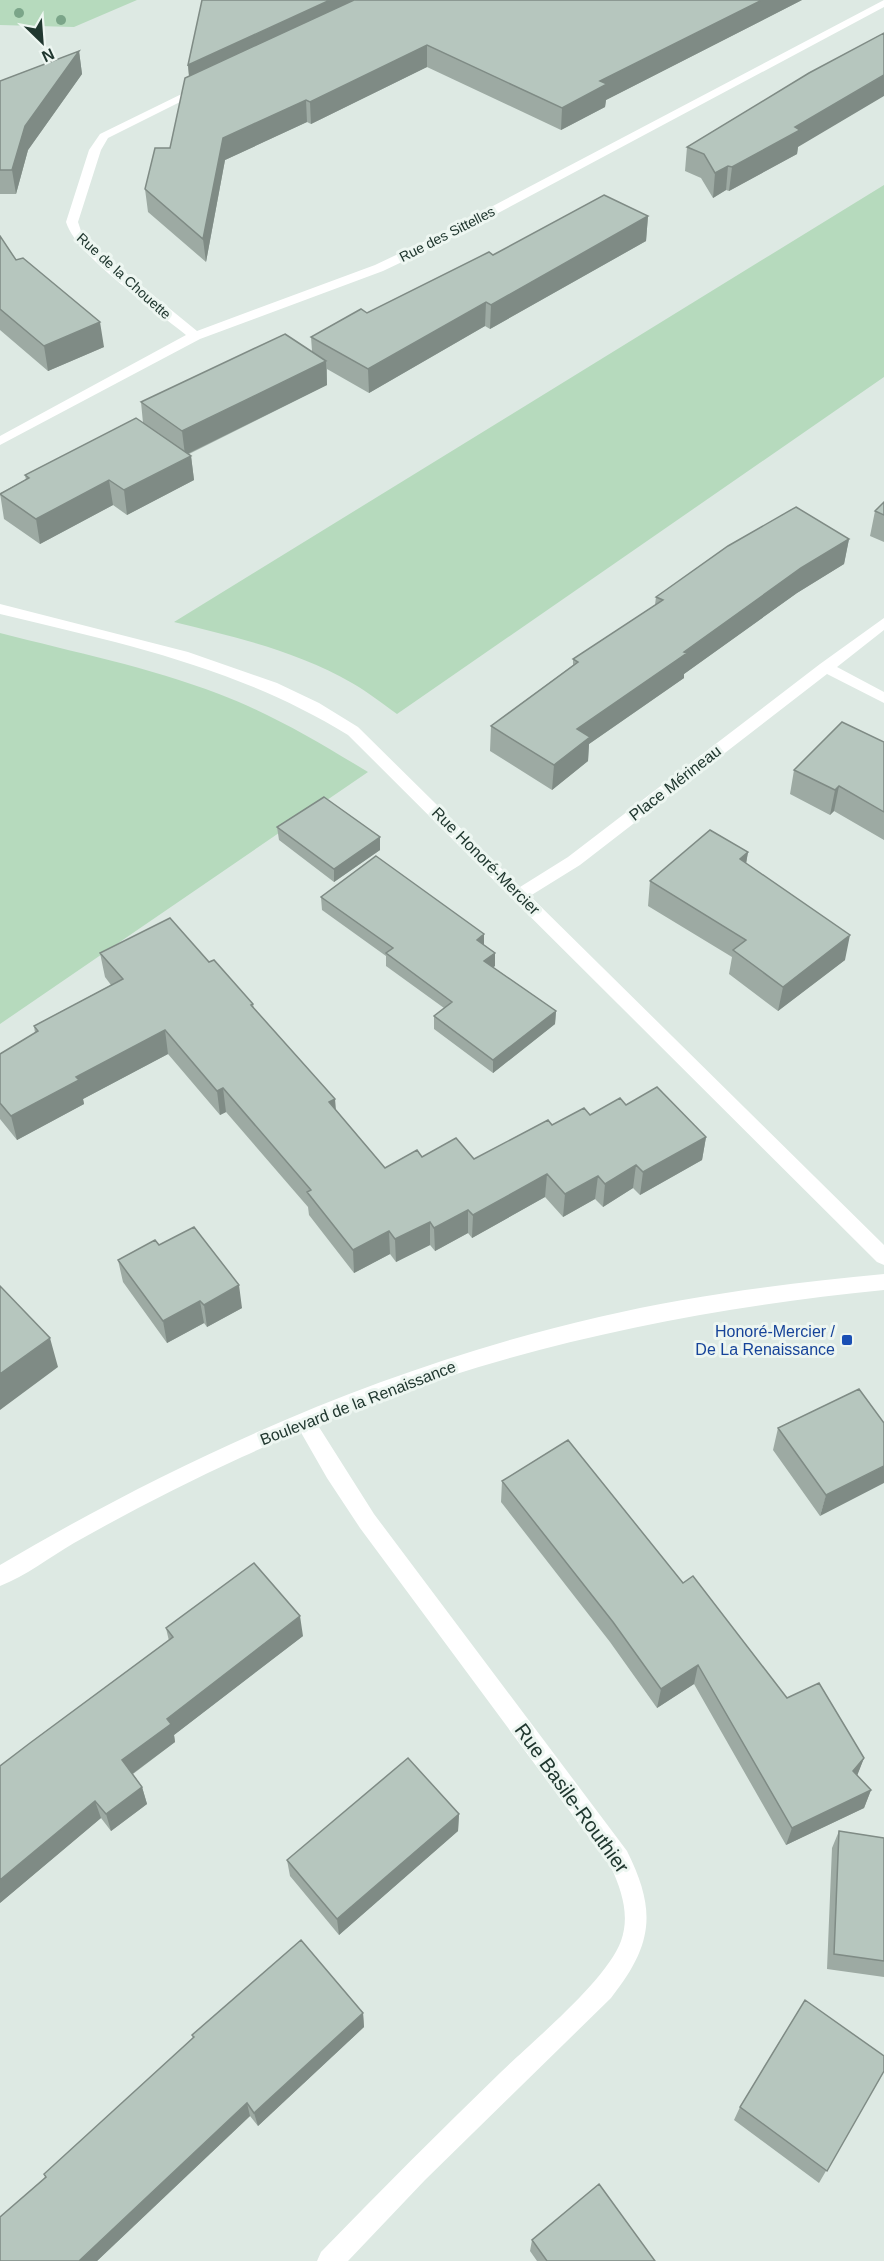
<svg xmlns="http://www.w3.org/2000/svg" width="884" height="2261" font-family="Helvetica,sans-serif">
	<rect width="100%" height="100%" fill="#dde9e3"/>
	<!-- green -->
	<path fill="#b6dabd" d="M0 0H137L74 27 0 25Z
		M884 185V377L397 714C383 704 368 692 352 683 297 651 235 637 174 622Z
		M0 633C73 652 149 667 219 694 272 714 320 743 368 772L0 1024Z"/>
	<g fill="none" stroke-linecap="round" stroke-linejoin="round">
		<!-- minor -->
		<path fill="#fff" fill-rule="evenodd" d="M884 0V7L442 243 383 271 200 339 0 445V436L186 335C157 311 76 256 66 222L89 150 100 134 200 85 210 87 108 138 101 150 78 222 81 231 93 246 197 331 375 265 434 237Z
			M0 604 188 652 277 683 319 703 358 727 520 887 568 857 820 664 884 618V630L837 667 884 692V703L827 674 580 865 530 896 884 1245V1265L877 1262 348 735C237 667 124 644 0 614Z
			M305 1413 312 1416 374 1514 627 1851C657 1911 653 1945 611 1998L425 2180 348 2261H317L321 2252C380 2191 440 2131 501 2072 533 2041 607 1980 621 1941 630 1916 622 1891 611 1867L360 1528 327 1478 295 1422 298 1416Z"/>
		<!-- tertiary -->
		<path fill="#fff" fill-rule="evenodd" d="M884 1274V1290C654 1313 453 1360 242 1457 185 1483 129 1512 74 1543 50 1557 26 1576 0 1586V1565C188 1454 387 1366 599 1317 693 1295 789 1283 884 1274Z"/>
	</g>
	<!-- trees -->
	<g fill="#7ba589">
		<circle cx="19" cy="13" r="5"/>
		<circle cx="61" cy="20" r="5"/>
	</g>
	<!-- wall -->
	<path fill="#9daaa3" d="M802 0 606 100 605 107 561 130 427 67 311 124 307 122 225 160 206 262 148 212 145 189 170 148 189 76 188 65Z
		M79 51 82 74 28 150 16 194H0V81Z
		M687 147H798L797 154 729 191 726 190 713 198 701 178 685 171Z
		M648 216 646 241 490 329 485 326 369 393 327 369V385L189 454 191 456 194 480 127 515 113 505 40 544 4 519 0 493 26 480 25 475 143 423 141 402 312 351 311 337 367 313 493 255Z
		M0 236 16 260 104 347 48 371 0 330Z
		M884 502V542L870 536 875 511Z
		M849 539 844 564 797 593 684 674V678L589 744 588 761 552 790 490 751 491 726 573 665V659L655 605 656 597Z
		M884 742V840L834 811 830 815 790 794 794 770Z
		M277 827 380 850 334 882 279 840Z
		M748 852 746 863 845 960 778 1011 729 974 732 957 648 906 650 881Z
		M321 897 484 934V945L495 953V966L493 967 556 1011 555 1024 493 1073 434 1029V1016L444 1008 386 966V956L322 910Z
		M100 953 209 962 253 1004 254 1009 336 1110 385 1168 422 1157 474 1159 552 1125 626 1105 706 1137 702 1160 640 1195 633 1188 603 1207 595 1199 563 1217 545 1197 472 1238 468 1233 435 1251 430 1245 396 1262 390 1254 354 1273 309 1215 308 1207 226 1112 220 1115 168 1054 83 1099 84 1104 17 1140 0 1119V1054L35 1033 34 1026 111 985 105 977Z
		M159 1245 242 1308 207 1327 204 1323 167 1343 123 1282 118 1260Z
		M859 1389 820 1516 773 1450 778 1428Z
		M502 1481 683 1583 787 1698 864 1758 857 1775 871 1790 864 1808 786 1845 694 1684 657 1708 610 1642 501 1502Z
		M166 1628 303 1636 174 1735 175 1742 133 1774 142 1787 147 1804 111 1831 101 1818 0 1903 169 1641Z
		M459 1814 458 1831 339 1935 290 1876 287 1860Z
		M839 1831 884 1838V1977L827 1969 832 1848Z
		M363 2013 364 2027 258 2126 250 2116 97 2261H0L45 2177 193 2038 192 2035Z
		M884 2071 819 2183 734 2120 740 2107Z
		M532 2240 655 2261H537L530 2251Z"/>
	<!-- shaded-wall -->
	<path fill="#7f8b85" d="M330 0H379L190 87 188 65Z
		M762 0H802L606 100 605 107 561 130 562 108 600 81Z
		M427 45V67L311 124 310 102Z
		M79 51 82 74 28 150 16 194 12 170 25 126Z
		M884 75V96L798 147 797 154 729 191 732 167 795 127Z
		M306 100 307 122 225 160 206 262 203 239 223 138Z
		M728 166 726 190 713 198 715 173Z
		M648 216 646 241 490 329 491 305Z
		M486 302 485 326 369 393 368 369Z
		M100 322 104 347 48 371 44 346Z
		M326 361 327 385 185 455 182 431Z
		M191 456 194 480 127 515 124 490Z
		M109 480 113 505 40 544 36 519Z
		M849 539 844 564 797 593 684 674V678L589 744 588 761 552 790 554 765 577 729 801 568Z
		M839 786 834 811 830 815 835 790Z
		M380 837V850L334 882V869Z
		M748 852 744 876 740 859Z
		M484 934V947L477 940Z
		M850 935 845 960 778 1011 783 987Z
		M495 953V966L484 974V961Z
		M556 1011 555 1024 493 1073V1060Z
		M165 1030 168 1054 83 1099 84 1104 17 1140 11 1116 76 1077Z
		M223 1088 226 1112 220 1115 217 1091Z
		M335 1099 337 1122 329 1102Z
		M706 1137 702 1160 640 1195 643 1172Z
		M636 1165 633 1188 603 1207 605 1184Z
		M547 1174 545 1197 472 1238 473 1215Z
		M598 1176 595 1199 563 1217 565 1194Z
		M468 1210V1233L435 1251 434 1228Z
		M430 1222V1245L396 1262 395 1239Z
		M389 1231 390 1254 354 1273 353 1250Z
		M239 1285 242 1308 207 1327 204 1305Z
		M200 1301 204 1323 167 1343 163 1321Z
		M50 1338 58 1367 0 1410V1374Z
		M884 1466V1483L820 1516 826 1495Z
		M300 1616 303 1636 174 1735 175 1742 128 1777 122 1760 167 1719Z
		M698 1665 694 1684 657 1708 661 1689Z
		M864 1758 857 1776 853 1771Z
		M142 1787 147 1804 111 1831 106 1814Z
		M871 1790 864 1808 786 1845 792 1828Z
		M95 1801 101 1818 0 1903V1880Z
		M459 1814 458 1831 339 1935 337 1919Z
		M363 2013 364 2027 258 2126 254 2113Z
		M247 2103 250 2116 97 2261H79Z"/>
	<!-- building -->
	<path fill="#b6c6be" stroke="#7f8b85" stroke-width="1.5" d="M202 0H330L188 65Z
		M354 0H762L600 81 607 84 562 108 427 45 310 102 306 100 223 138 203 239 145 189 155 148H170L185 78Z
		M884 33V75L795 127 800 130 732 167 728 166 715 173 704 154 687 147 809 73Z
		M79 51 25 126 12 170H0V81Z
		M604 195 648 216 491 305 486 302 368 369 311 337 361 309 367 313 489 252 493 255Z
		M0 236 16 260 23 258 100 322 44 346 0 309Z
		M285 334 326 361 182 431 141 402Z
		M136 418 191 456 124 490 109 480 36 519 0 494 29 478 25 475Z
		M884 502V515L875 511Z
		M796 507 849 539 801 568 684 652 687 653 577 729 590 737 554 765 491 726 578 662 573 659 663 600 656 597 728 546Z
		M842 722 884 742V812L839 786 835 790 794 770Z
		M324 797 380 837 334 869 277 827Z
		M710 830 748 852 740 859 850 935 783 987 733 950 746 940 650 881Z
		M376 856 484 934 477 940 495 953 484 961 556 1011 493 1060 434 1016 452 1002 386 953 393 948 321 897Z
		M170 918 209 962 214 960 253 1004 251 1005 335 1099 329 1102 385 1168 417 1150 422 1157 456 1138 474 1159 548 1120 552 1125 584 1108 590 1115 620 1098 626 1105 657 1087 706 1137 643 1172 636 1165 605 1184 598 1176 565 1194 547 1174 473 1215 468 1210 434 1228 430 1222 395 1239 389 1231 353 1250 307 1192 311 1190 223 1088 217 1091 165 1030 76 1077 79 1080 11 1116 0 1103V1054L38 1031 34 1026 123 979 100 953Z
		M194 1227 239 1285 204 1305 200 1301 163 1321 118 1260 155 1240 159 1245Z
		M0 1286 50 1338 0 1374Z
		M859 1389 884 1423V1466L826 1495 778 1428Z
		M568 1440 683 1583 693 1576 787 1698 819 1683 864 1758 853 1771 871 1790 792 1828 698 1665 661 1689 613 1622 502 1481Z
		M254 1563 300 1616 167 1719 171 1724 122 1760 142 1787 106 1814 95 1801 0 1880V1766L30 1743 173 1637 166 1628Z
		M408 1758 459 1814 337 1919 287 1860Z
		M839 1831 884 1838V1961L834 1954Z
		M301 1940 363 2013 254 2113 247 2103 79 2261H0V2217L46 2177 44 2174 194 2037 192 2035Z
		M805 2000 884 2056V2071L827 2171 740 2107Z
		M599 2184 655 2261H547L532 2240Z"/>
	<!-- markers -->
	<rect fill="#1a4fb4" stroke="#edf6f1" stroke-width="2" x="841" y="1334" width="12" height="12" rx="3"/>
	<g text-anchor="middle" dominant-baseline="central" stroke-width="6" stroke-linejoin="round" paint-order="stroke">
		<!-- far-street labels -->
		<g font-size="14" fill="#20372f" stroke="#edf6f1">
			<text transform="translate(447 234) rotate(-27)">Rue des Sittelles</text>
			<text transform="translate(124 276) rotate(42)">Rue de la Chouette</text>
		</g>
		<!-- street labels -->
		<g font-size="16" fill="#20372f" stroke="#edf6f1">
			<text transform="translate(675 783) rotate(-38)">Place Mérineau</text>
			<text transform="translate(486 861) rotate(45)">Rue Honoré-Mercier</text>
			<text transform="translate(358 1403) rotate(-21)">Boulevard de la Renaissance</text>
		</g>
		<!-- transit labels -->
		<g font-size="16" fill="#164399" stroke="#edf6f1" text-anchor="end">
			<text x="835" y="1331">Honoré-Mercier /<tspan x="835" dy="18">De La Renaissance</tspan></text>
		</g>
		<!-- near-street labels -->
		<g font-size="20" fill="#20372f" stroke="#edf6f1">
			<text transform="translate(572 1798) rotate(54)">Rue Basile-Routhier</text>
		</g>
	</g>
	<!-- north arrow -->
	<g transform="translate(42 42) rotate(155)" stroke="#edf6f1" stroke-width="4.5" paint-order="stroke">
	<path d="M0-4.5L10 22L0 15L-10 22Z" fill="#20372f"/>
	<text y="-9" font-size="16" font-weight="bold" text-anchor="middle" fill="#20372f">N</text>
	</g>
</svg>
